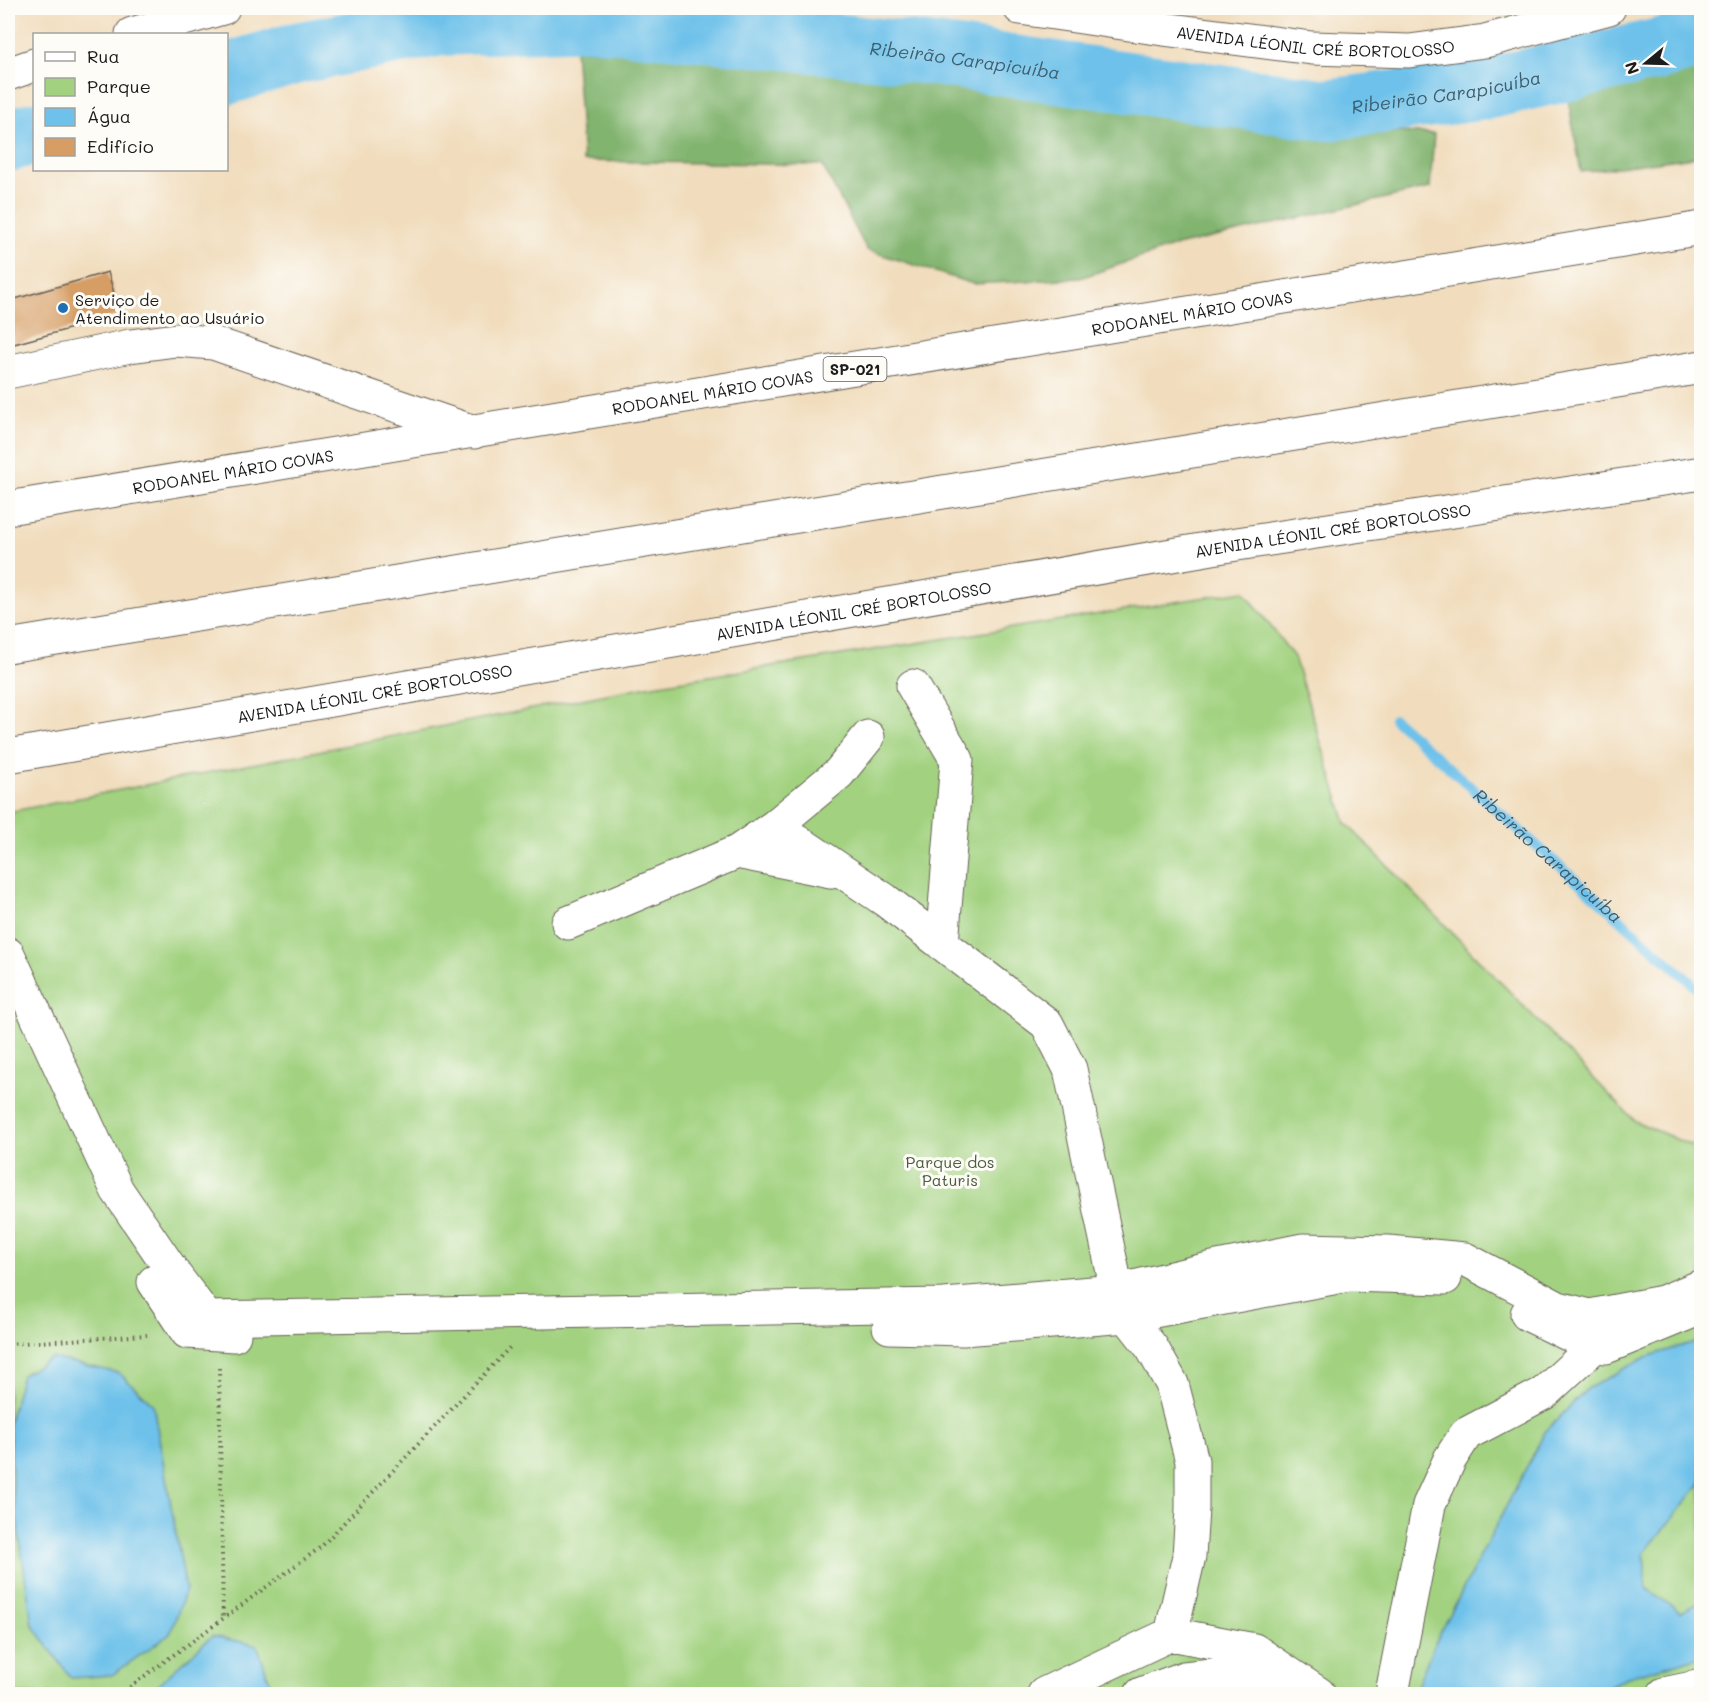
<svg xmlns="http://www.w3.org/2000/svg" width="1709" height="1702" font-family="Mali,sans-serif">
	<rect width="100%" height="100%" fill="#fdfcf7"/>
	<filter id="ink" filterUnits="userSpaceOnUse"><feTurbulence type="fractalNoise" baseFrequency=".0167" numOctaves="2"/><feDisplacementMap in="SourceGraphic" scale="12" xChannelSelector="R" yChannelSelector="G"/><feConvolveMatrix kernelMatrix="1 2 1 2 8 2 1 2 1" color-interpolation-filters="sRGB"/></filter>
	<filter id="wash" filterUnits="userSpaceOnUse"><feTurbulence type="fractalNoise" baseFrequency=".008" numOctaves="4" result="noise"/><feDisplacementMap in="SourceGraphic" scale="24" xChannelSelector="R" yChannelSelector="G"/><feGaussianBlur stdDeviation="1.35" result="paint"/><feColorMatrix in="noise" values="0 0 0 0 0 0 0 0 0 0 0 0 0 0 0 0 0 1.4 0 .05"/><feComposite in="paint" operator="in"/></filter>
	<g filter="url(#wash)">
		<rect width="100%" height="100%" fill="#f1ddbd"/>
		<!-- green -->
		<path fill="#a2d280" stroke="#5f774e" stroke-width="1.5" d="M1244 591 1294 657 1346 823 1635 1121 1701 1150V1694H8V812L653 685Z"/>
		<!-- forest -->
		<path fill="#81b46e" stroke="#4e6845" stroke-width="1.5" d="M575 49 868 69 1061 88 1237 123 1434 134 1430 188 1172 247 1080 278 973 284 867 250 822 165 583 161Z
			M1701 58V156L1581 172 1568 99Z"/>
		<!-- water -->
		<path fill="#6dc1ea" stroke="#446e83" stroke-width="1.5" d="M1701 1340V1483L1644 1553 1646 1588 1680 1612 1701 1602V1656L1625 1678 1597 1694H1414L1433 1647 1545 1432 1587 1389 1646 1357Z
			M52 1358 119 1373 153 1404 186 1590 170 1634 112 1675 71 1678 32 1624 13 1493 9 1422 22 1375Z
			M212 1636 257 1645 274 1694H148Z"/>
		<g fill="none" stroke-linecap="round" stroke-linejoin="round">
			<!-- stream -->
			<path stroke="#6dc1ea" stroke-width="10" id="s1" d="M1394 719 1702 992"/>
			<!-- river -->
			<g stroke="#6dc1ea" stroke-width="62">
				<path id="s2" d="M226 74 297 53 441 25 588 19 921 53 1327 110 1485 89 1660 49 1702 37"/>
				<path d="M8 141 34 133"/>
			</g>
		</g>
		<g id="blocks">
			<!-- building -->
			<path fill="#d69d65" d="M108 272 120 315 14 344 8 321V301Z"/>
		</g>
	</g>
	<g filter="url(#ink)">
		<use href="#blocks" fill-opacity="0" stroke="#676054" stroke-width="1.5"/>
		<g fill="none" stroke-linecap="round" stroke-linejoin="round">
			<!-- minor casing -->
			<g stroke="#676054" stroke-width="35">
				<path id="minor" d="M8 372 130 346 176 340 213 343 474 432
					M913 686 957 760 942 944
					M775 826 885 900 1047 1024 1070 1069 1117 1291
					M737 852 831 871
					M568 923 737 852 775 826 839 773 868 737
					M8 954 117 1190 177 1278 207 1318 944 1305 1117 1291 1213 1268 1303 1250 1388 1252 1465 1259 1558 1308 1590 1316 1663 1302 1702 1286
					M154 1282 187 1332 234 1335
					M1527 1314 1580 1340 1606 1347 1696 1310
					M1127 1316 1152 1348 1172 1384 1192 1461V1509L1189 1556 1171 1634
					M889 1327 963 1329 1127 1316 1349 1275 1445 1278
					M1044 1694 1171 1634 1254 1650 1319 1694
					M1141 1694 1184 1678 1221 1674 1257 1676 1279 1687 1285 1694
					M1396 1694 1393 1688 1429 1505 1450 1459 1466 1434 1544 1393 1596 1345
					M1664 1694 1702 1686"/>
			</g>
			<!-- major casing -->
			<g stroke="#676054" stroke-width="35">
				<g id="major">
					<path id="s3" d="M1020 8 1163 29 1312 48 1409 51 1485 41 1609 8"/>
					<path d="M132 34 223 8"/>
					<path d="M8 74 34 65"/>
					<path id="s4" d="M8 756 1224 546 1702 473"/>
				</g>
			</g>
			<!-- highway casing -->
			<g stroke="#676054" stroke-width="35">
				<g id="highway">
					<path id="s5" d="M8 508 1702 228"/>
					<path d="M8 646 1702 367"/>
				</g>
			</g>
			<!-- path -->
			<path stroke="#676054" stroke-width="4" stroke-dasharray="1.5 4.5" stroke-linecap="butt" d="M8 1344 147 1335
				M219 1368 223 1618
				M8 1689 18 1694
				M120 1694 321 1547 510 1347"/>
			<!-- minor -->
			<use href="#minor" stroke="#fff" stroke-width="33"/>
			<!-- major -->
			<use href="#major" stroke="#fff" stroke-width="33"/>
			<!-- highway -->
			<use href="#highway" stroke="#fff" stroke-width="33"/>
		</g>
	</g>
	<!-- markers -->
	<circle fill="#1f6fb2" stroke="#fdfcf7" stroke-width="2" cx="63" cy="308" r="6"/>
	<g text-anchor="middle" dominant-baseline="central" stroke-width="6" stroke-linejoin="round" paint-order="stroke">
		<!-- shield labels -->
		<rect fill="#fdfcf7" stroke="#605f5e" stroke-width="1.5" x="823.5" y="357" width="63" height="24" rx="4.5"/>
		<g font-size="15" font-weight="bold" fill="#1c1c1c">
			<text x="855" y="369">SP-021</text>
		</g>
		<!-- street labels -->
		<g font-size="16" fill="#1c1c1c" stroke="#fdfcf7">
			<text stroke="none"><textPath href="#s3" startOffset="298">AVENIDA LÉONIL CRÉ BORTOLOSSO</textPath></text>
			<text stroke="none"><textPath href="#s5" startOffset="1200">RODOANEL MÁRIO COVAS</textPath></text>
			<text stroke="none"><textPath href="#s5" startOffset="714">RODOANEL MÁRIO COVAS</textPath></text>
			<text stroke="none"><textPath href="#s5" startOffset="228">RODOANEL MÁRIO COVAS</textPath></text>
			<text stroke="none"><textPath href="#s4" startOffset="1344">AVENIDA LÉONIL CRÉ BORTOLOSSO</textPath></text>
			<text stroke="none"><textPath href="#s4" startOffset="858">AVENIDA LÉONIL CRÉ BORTOLOSSO</textPath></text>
			<text stroke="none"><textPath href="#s4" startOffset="372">AVENIDA LÉONIL CRÉ BORTOLOSSO</textPath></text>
		</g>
		<!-- poi labels -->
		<g font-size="16" fill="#1c1c1c" stroke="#fdfcf7" text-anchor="start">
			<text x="75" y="299">Serviço de<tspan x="75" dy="18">Atendimento ao Usuário</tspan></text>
		</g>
		<!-- park labels -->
		<g font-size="16" fill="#4b5c3f" stroke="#fdfcf7">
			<text x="950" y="1161">Parque dos<tspan x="950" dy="18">Paturis</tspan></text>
		</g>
		<!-- water labels -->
		<g font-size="18" font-style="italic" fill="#3c5e6e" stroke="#fdfcf7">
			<text stroke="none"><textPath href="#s2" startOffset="747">Ribeirão Carapicuíba</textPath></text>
			<text stroke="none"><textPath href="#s2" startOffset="1233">Ribeirão Carapicuíba</textPath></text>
			<text stroke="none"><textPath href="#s1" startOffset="206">Ribeirão Carapicuíba</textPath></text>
		</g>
	</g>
	<!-- margin -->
	<rect width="1709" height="1702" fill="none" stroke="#fdfcf7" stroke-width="30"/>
	<!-- legend -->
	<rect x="33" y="33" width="195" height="138" fill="#fdfcf7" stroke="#a3a29f" stroke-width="1.5"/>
	<rect x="45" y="52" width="30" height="9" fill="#ffffff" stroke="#a3a29f" stroke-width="1.5"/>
	<text x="87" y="63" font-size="18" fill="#1c1c1c">Rua</text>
	<rect x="45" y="78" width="30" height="18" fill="#a2d280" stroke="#a3a29f" stroke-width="1.5"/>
	<text x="87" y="93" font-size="18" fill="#1c1c1c">Parque</text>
	<rect x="45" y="108" width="30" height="18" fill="#6dc1ea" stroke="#a3a29f" stroke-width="1.5"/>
	<text x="87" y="123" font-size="18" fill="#1c1c1c">Água</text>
	<rect x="45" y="138" width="30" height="18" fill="#d69d65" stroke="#a3a29f" stroke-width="1.5"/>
	<text x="87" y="153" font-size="18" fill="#1c1c1c">Edifício</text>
	<!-- north arrow -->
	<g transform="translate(1646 63) rotate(251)" stroke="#fdfcf7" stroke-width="4.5" paint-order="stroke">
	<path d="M0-4.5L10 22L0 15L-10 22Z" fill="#1c1c1c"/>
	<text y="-9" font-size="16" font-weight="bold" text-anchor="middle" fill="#1c1c1c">N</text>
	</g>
</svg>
